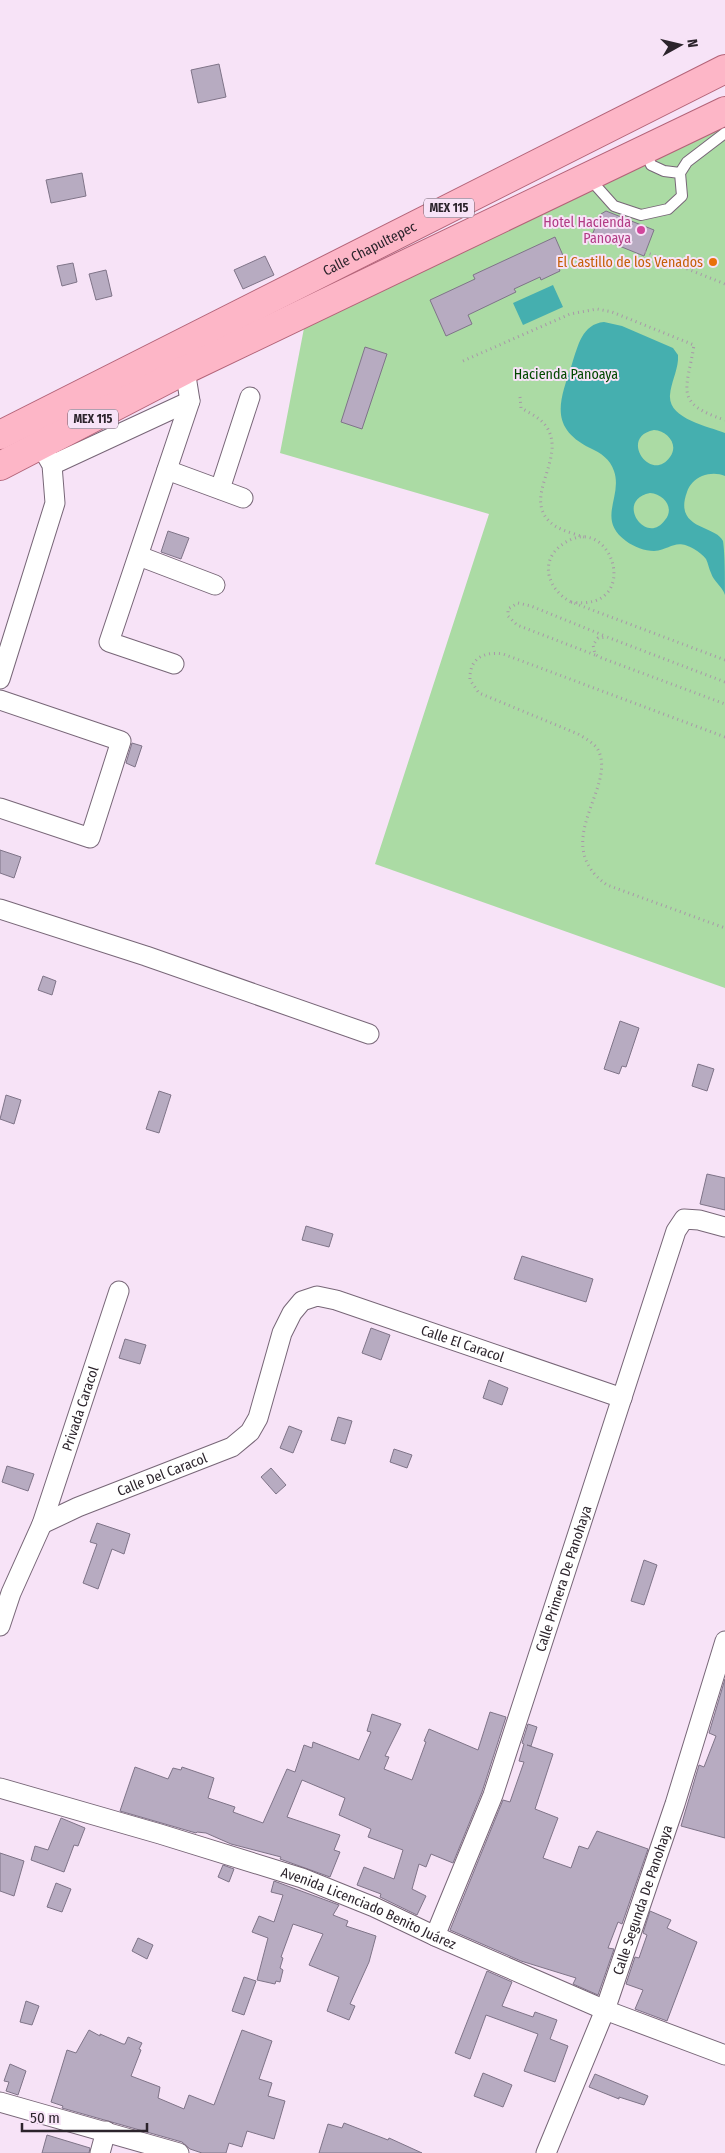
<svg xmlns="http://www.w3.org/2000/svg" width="725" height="2153" font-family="'Fira Sans Condensed',sans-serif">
	<rect width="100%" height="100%" fill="#f7e3f7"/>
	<!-- green -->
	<path fill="#abdba4" d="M725 121V988L375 864 489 514 280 453 305 323Z"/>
	<!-- water -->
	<path fill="#45afaf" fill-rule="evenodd" d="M553 285 563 307 523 325 513 303Z
		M604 322 622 326 673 348 678 355V360C677 372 671 383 670 395 668 419 708 426 725 433V476C718 473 710 473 702 476 695 479 689 485 687 492 673 530 716 525 723 541 725 554 725 581 725 595 722 586 714 582 711 573 709 569 708 563 706 559 703 555 699 552 694 549 675 538 672 549 654 551 645 551 634 547 626 541 596 519 623 497 614 471 610 459 601 453 590 448 548 427 560 400 572 364 578 346 582 324 604 322ZM654 430C668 431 679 445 670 457 651 484 618 437 654 430ZM650 493C664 494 675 508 665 520 646 547 614 500 650 493Z"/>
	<!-- building -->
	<path fill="#b7abc1" stroke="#7f7488" d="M219 64 226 97 198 103 191 70Z
		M82 173 86 196 51 203 46 180Z
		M606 211 654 230 644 256 592 235 601 214Z
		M555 237 565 260 557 264 560 271 541 280 540 277 514 289 516 292 468 315 472 324 446 336 430 300 475 279 473 275Z
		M265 256 274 275 243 289 234 270Z
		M73 263 77 282 62 286 57 266Z
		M106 270 112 296 96 300 89 274Z
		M365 347 387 354 362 429 341 422Z
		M168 531 189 538 181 559 161 552Z
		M132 743 142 746 135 767 126 763Z
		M0 850 21 857 14 878 0 873Z
		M43 976 56 981 52 995 38 990Z
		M620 1021 639 1028 626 1067 622 1066 619 1074 604 1069Z
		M698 1064 714 1069 707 1091 692 1086Z
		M159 1091 171 1095 159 1133 146 1129Z
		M6 1095 21 1100 14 1124 0 1119Z
		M707 1174 725 1178V1210L700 1204Z
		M306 1226 333 1234 329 1247 302 1240Z
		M522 1256 593 1279 586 1302 514 1279Z
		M371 1328 390 1335 381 1360 362 1353Z
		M125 1339 146 1345 140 1364 119 1358Z
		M489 1380 508 1388 502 1405 483 1398Z
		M338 1417 352 1421 345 1444 331 1440Z
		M289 1426 302 1431 293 1453 280 1448Z
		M394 1449 412 1455 407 1468 390 1462Z
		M7 1466 34 1474 28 1491 2 1482Z
		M271 1468 286 1485 276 1494 261 1477Z
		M97 1523 130 1534 124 1554 112 1549 98 1589 83 1583 97 1544 90 1542Z
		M644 1560 657 1565 644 1605 631 1601Z
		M725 1679V1838L681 1826 699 1765 704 1767 716 1736 709 1733Z
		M490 1712 506 1717 482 1792 453 1863 431 1854 426 1867 419 1864 412 1889 426 1896 417 1915 380 1897 381 1894 357 1885 364 1867 394 1879 403 1850 368 1837 371 1829 339 1815 345 1798 302 1780 287 1817 340 1835 334 1850 340 1852 330 1877 280 1859 281 1857 231 1844 206 1833 197 1832 196 1833 120 1811 135 1767 168 1779 173 1768 181 1770 182 1767 214 1778 208 1798 235 1807 233 1812 263 1823 287 1769 295 1772 304 1745 312 1748 313 1742 359 1760 371 1732 367 1731 372 1714 401 1724 385 1756 389 1757 384 1769 412 1780 426 1742 424 1741 429 1729 478 1750Z
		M528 1724 537 1727 531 1746 527 1745 553 1754 535 1809 558 1818 543 1858 571 1868 579 1846 588 1849 597 1831 648 1849 622 1924 618 1922 608 1948 614 1949 598 1995 573 1984 576 1978 521 1961 450 1930 503 1800 510 1802 524 1762 519 1761 524 1744 522 1743Z
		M61 1818 85 1828 78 1846 74 1845 64 1872 31 1860 35 1846 48 1850Z
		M0 1853 24 1861 14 1896 0 1891Z
		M223 1865 234 1869 229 1882 218 1877Z
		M274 1881 339 1905 333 1915 348 1921 346 1926 376 1936 369 1962 350 2004 355 2006 349 2020 327 2011 339 1977 309 1965 323 1934 293 1924 281 1957 283 1958 280 1968 283 1970 280 1982 276 1981 275 1984 257 1980 268 1938 252 1932 259 1916 274 1922 283 1895 271 1892Z
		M56 1883 71 1889 62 1912 47 1907Z
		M650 1911 671 1920 667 1928 697 1942 667 2021 635 2009 643 1990 626 1984 635 1957 639 1958 647 1935 643 1933Z
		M138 1938 153 1945 147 1959 132 1951Z
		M487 1971 512 1982 502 2006 533 2017 535 2012 557 2020 550 2039 568 2046 555 2082 524 2071 538 2034 486 2015 470 2059 455 2053Z
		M244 1977 256 1981 244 2015 232 2011Z
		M26 2001 39 2006 32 2025 20 2022Z
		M89 2030 100 2036V2034L123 2044H125L128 2037 142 2043 139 2049 141 2050 131 2076 160 2087 158 2098 184 2109 189 2095 214 2105 242 2030 272 2041 259 2079 272 2083 268 2096 285 2101 274 2139 247 2131 242 2147 229 2143 226 2153H202L190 2149 182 2142 62 2108 63 2106 51 2102 67 2050 76 2053Z
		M10 2064 26 2071 18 2095 6 2091 9 2082 4 2081Z
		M483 2073 512 2085 503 2107 474 2096Z
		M595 2074 648 2096 644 2105 619 2097V2099L589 2087Z
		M344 2123 388 2140 389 2138 422 2153H319L328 2124 342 2128Z
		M47 2135 90 2148 89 2153H42Z"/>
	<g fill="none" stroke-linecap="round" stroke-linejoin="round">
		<!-- service casing -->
		<g stroke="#767" stroke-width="12">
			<path id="service" d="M646 150 651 165 664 171 680 173
				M589 178 614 206 641 215 668 209 682 196 680 173 687 162 725 133"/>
		</g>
		<!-- minor casing -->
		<g stroke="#767" stroke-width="21">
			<g id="minor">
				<path d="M52 465 190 401"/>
				<path d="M167 470 243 498"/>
				<path d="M220 489 250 397"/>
				<path d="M139 556 215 585"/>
				<path d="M174 664 109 642 190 401 185 370 181 361"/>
				<path d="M0 679 55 503 52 465 41 446"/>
				<path d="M0 700 121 741 90 838 0 808"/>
				<path d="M0 909 146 956 369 1034"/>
				<path id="s1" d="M42 1524 78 1507 232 1447 250 1432 258 1418 282 1333 292 1313 302 1301 317 1296 336 1300 622 1398"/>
				<path id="s2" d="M0 1626 11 1593 42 1524 119 1291"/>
				<path id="s3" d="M0 1788 160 1834 302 1878 374 1907 435 1936 605 2010 725 2055"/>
				<path id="s4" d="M435 1936 493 1795 676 1231 684 1219 699 1220 725 1227"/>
				<path d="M0 2102 179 2153"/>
				<path d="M100 2153 106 2131"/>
				<path id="s5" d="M546 2153 605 2010 675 1804 725 1641"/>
			</g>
		</g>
		<!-- primary casing -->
		<g stroke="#b36378" stroke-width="30">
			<g id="primary">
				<path id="s6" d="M0 435 725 69"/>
				<path d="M0 466 185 370 725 111"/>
			</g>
		</g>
		<!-- path -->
		<path stroke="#a898a8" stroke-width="3" stroke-dasharray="1 4" stroke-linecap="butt" d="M645 252 725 284
			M463 361 570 314 597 309 612 312 694 345C687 390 673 403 725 420
			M520 397 521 408C530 413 540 418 546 426 569 459 517 500 555 526 563 531 575 534 584 537
			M571 602C644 613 612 509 563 544 538 561 548 590 571 602L725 660
			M595 655 517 625 508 616V609L518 603 531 606 605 636
			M725 682 607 637 598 638 593 645 595 654 599 657 725 704
			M725 737 503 654C483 651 469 659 470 680L479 693 578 734C585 738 592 742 597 748 620 786 547 842 607 885L725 928"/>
		<!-- service -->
		<use href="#service" stroke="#fff" stroke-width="10"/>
		<!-- minor -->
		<use href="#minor" stroke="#fff" stroke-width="19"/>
		<!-- primary -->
		<use href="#primary" stroke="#fdb6c7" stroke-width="28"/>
	</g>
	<!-- markers -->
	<circle fill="#d1479c" stroke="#f7e3f7" stroke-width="2" cx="641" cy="230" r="5"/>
	<circle fill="#e8710a" stroke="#f7e3f7" stroke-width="2" cx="713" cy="262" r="5"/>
	<g text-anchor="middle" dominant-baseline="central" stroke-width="4" stroke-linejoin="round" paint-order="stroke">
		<!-- shield labels -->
		<g fill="#f7e3f7" stroke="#695d69" stroke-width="1">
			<rect x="424" y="198.5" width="50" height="19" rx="4"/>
			<rect x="68" y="409.5" width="50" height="19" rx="4"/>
		</g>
		<g font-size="12" font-weight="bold" fill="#2c242c">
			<text x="449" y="208">MEX 115</text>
			<text x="93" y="419">MEX 115</text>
		</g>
		<!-- hotel labels -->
		<g font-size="14" fill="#b23c85" stroke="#f7e3f7" text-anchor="end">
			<text x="631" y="222">Hotel Hacienda<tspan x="631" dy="16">Panoaya</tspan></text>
		</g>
		<!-- street labels -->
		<g font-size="14" fill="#2c242c" stroke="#f7e3f7">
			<text stroke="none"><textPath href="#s6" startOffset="414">Calle Chapultepec</textPath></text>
			<text stroke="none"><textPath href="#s1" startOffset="540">Calle El Caracol</textPath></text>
			<text stroke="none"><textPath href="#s2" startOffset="232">Privada Caracol</textPath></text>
			<text stroke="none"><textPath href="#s1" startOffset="130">Calle Del Caracol</textPath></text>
			<text stroke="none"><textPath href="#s4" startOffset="380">Calle Primera De Panohaya</textPath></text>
			<text stroke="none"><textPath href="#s5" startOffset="271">Calle Segunda De Panohaya</textPath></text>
			<text stroke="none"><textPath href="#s3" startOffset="388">Avenida Licenciado Benito Juárez</textPath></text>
		</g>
		<!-- food labels -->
		<g font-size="14" fill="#c56008" stroke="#f7e3f7" text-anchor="end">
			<text x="703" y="262">El Castillo de los Venados</text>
		</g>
		<!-- park labels -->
		<g font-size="14" fill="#034800" stroke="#f7e3f7">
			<text x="566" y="374">Hacienda Panoaya</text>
		</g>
	</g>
	<!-- north arrow -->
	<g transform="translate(680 45) rotate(82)" stroke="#f7e3f7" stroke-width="4" paint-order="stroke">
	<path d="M0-4L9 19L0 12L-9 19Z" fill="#2c242c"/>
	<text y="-8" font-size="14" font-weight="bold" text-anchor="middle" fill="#2c242c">N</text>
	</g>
	<!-- scale -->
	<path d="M22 2123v8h125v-8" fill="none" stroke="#2c242c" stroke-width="2.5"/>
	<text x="30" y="2123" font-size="15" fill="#2c242c" stroke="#f7e3f7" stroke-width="4" paint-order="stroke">50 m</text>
</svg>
